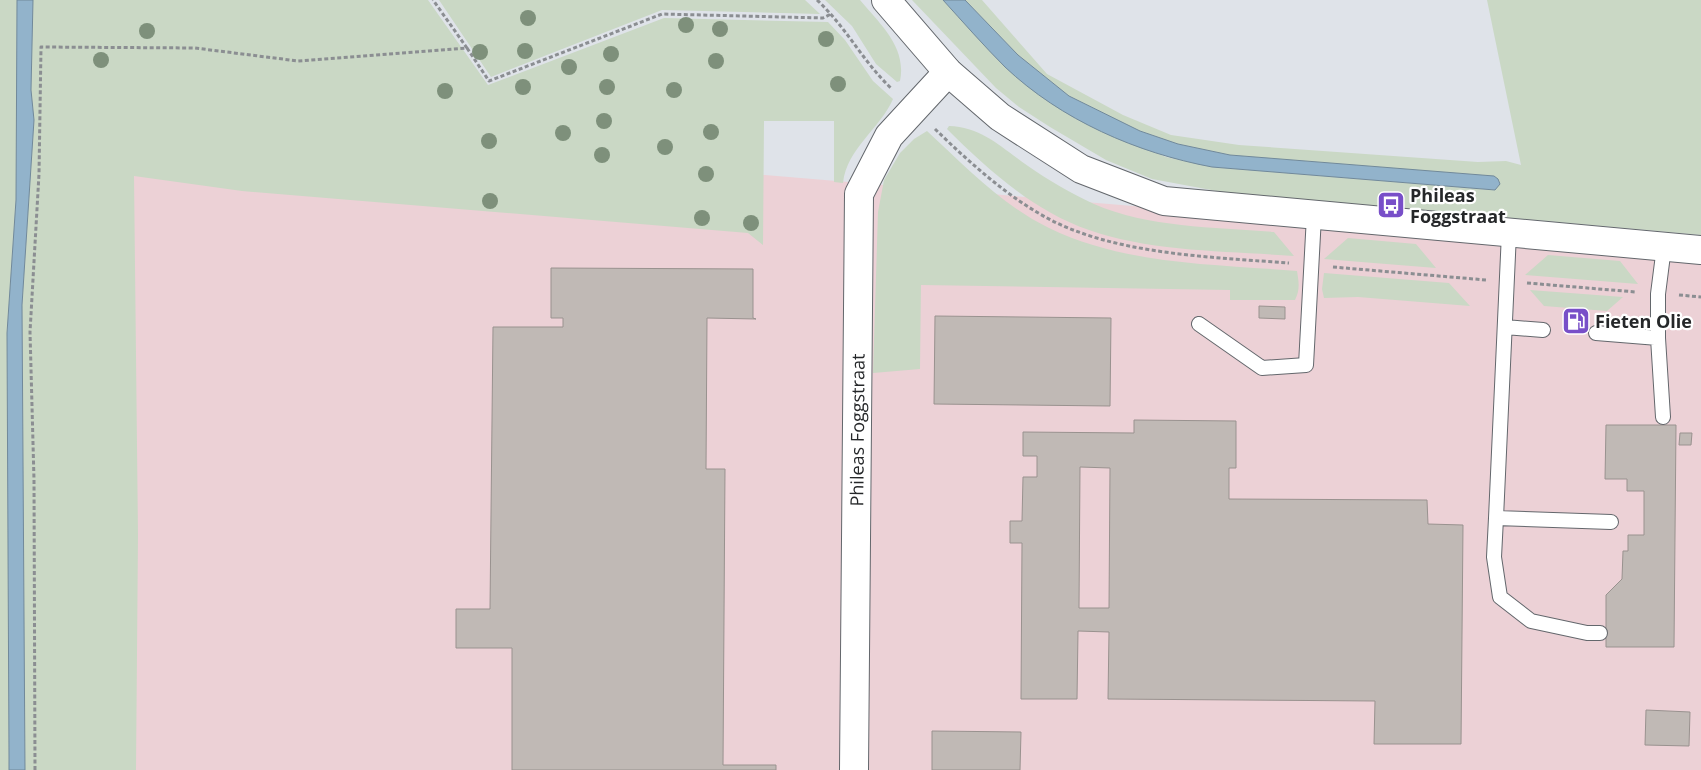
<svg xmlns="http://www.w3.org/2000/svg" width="1701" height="770" font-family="'Open Sans',sans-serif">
	<rect width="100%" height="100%" fill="#dfe3e9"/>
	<!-- industrial -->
	<path fill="#ecd1d6" d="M132 122 1133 206 1701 257V770H130Z"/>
	<!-- green -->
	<path fill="#cad8c5" d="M0 0H17L16 200 7 333 9 770H0Z
		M33 0H428L488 85 664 18 828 22 845 40 873 81 893 99C880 129 847 148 843 183L834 182V121H764L763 245 748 233 242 191 134 176 138 535 136 770H25L22 305 34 120 31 90Z
		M439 0H805L820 14 662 10 491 77Z
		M825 0H860C880 24 907 47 900 81L897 82 876 64 852 26Z
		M912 0H943L1005 66 1044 98 1075 118 1166 157 1212 167 1494 190 1490 177 1230 155 1178 144 1140 131 1069 96 1018 55 965 0H982L1047 74 1123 115 1171 135 1239 145 1478 162 1506 161 1521 165 1487 0H1701V235L1222 192 1152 179 1106 160 1050 127 1019 107 996 88Z
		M949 126C982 127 1002 148 1028 166 1048 180 1072 194 1094 204 1149 228 1215 227 1274 232L1294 256C1229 251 1151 252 1089 230 1034 211 988 170 947 129Z
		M927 131C965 166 1003 206 1049 228 1125 265 1214 264 1297 271 1299 283 1300 290 1295 300H1230V290L921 285 920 369 873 373 878 212 884 180 900 153 914 139Z
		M1348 238 1416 244 1436 268 1324 259Z
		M1548 255 1620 261 1638 284 1525 275Z
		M1324 273 1449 283 1470 306 1358 297 1324 298 1322 289Z
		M1530 290 1623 297 1607 311 1544 306Z"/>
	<!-- water -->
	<path fill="#92b3cb" stroke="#71899a" d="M17 0H33L31 90 34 120 22 305 25 770H9V756L7 333 16 200Z
		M943 0H965L1018 55 1069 96 1140 131 1178 144 1230 155 1494 176 1498 179 1500 184 1495 190 1212 167C1137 153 1061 120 1005 67 984 46 963 22 943 0Z"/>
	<!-- building -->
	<path fill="#c0b9b5" stroke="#99928f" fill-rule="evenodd" d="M551 268 753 269V318L756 319 707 318 706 469H725L723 765H776V770H512V648H456V609H490L493 327H563V318H551Z
		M1259 306 1285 307V319L1259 318Z
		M935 316 1111 318 1110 406 934 404Z
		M1134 420 1236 421V468H1229V499L1427 500 1428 524 1463 525 1461 744H1374L1375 701 1108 699 1109 632 1078 631 1077 699H1021L1022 543H1010V521H1022L1023 477H1037V456H1023V432L1134 433ZM1080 467 1110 468 1109 608H1079Z
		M1606 425H1676L1674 647H1606V595L1622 579 1623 551H1628V535H1644V491H1627V479H1605Z
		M1680 433H1692L1691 445H1679Z
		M1646 710 1690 712 1689 746 1645 745Z
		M932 731 1021 732 1020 770H932Z"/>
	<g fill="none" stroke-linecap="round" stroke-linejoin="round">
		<!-- service casing -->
		<g stroke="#63676c" stroke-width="16">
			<path id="service" d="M1509 233 1496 518 1611 522
				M1199 324 1262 368 1306 365 1314 216
				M1505 327 1543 330
				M1596 333 1658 338V294L1664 247
				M1658 338 1663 417
				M1496 518 1494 557 1500 597 1531 621 1587 633H1600"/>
		</g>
		<!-- minor casing -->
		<g stroke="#63676c" stroke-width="30">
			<g id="minor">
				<path id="s1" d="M854 770 859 194 889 136 948 72"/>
			</g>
		</g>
		<!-- tertiary casing -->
		<g stroke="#63676c" stroke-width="30">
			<path id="tertiary" d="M886 0 948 72 1000 117 1081 169 1164 201 1701 250"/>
		</g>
		<!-- path -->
		<path stroke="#8b8e92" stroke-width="3" stroke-dasharray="4 2.5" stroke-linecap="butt" d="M817 0C847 28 863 62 892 89
			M467 48 489 81 662 14 823 18 831 14
			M935 129C974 167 1025 213 1076 231 1139 255 1222 258 1289 263
			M1333 267 1486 280
			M1527 283 1636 292
			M1679 295 1701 297
			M35 770 34 480 30 332 39 174 41 47 195 48 298 61 467 48 433 0"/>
		<!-- service -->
		<use href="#service" stroke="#fff" stroke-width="14"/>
		<!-- minor -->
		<use href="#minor" stroke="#fff" stroke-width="28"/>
		<!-- tertiary -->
		<use href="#tertiary" stroke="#fff" stroke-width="28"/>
	</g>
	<!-- trees -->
	<g fill="#7e907b">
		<circle cx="528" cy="18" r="8"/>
		<circle cx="686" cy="25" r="8"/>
		<circle cx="720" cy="29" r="8"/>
		<circle cx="147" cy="31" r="8"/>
		<circle cx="826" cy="39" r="8"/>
		<circle cx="525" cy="51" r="8"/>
		<circle cx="480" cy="52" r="8"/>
		<circle cx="611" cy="54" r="8"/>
		<circle cx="101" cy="60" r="8"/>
		<circle cx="716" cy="61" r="8"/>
		<circle cx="569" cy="67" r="8"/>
		<circle cx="838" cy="84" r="8"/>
		<circle cx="523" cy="87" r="8"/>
		<circle cx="607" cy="87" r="8"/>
		<circle cx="674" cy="90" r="8"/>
		<circle cx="445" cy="91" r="8"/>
		<circle cx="604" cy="121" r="8"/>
		<circle cx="711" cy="132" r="8"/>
		<circle cx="563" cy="133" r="8"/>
		<circle cx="489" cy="141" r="8"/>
		<circle cx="665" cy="147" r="8"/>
		<circle cx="602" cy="155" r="8"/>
		<circle cx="706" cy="174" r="8"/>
		<circle cx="490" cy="201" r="8"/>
		<circle cx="702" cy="218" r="8"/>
		<circle cx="751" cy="223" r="8"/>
	</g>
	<!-- icons -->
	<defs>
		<g id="bus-square" transform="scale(1.4375)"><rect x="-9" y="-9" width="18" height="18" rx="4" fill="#784fc8" stroke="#fff"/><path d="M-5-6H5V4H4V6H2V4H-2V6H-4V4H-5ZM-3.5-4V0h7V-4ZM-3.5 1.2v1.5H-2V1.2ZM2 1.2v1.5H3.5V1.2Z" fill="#fff"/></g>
		<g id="fuel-square" transform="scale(1.4375)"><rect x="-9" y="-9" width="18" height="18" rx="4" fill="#784fc8" stroke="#fff"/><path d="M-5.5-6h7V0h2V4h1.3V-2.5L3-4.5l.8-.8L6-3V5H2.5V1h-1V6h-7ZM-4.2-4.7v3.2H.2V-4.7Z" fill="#fff"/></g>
	</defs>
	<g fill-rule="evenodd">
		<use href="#bus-square" x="1391" y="205"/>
		<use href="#fuel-square" x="1576" y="321"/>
	</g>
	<g text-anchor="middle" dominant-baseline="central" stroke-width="4.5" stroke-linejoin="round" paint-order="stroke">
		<!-- poi labels -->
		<g font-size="18" font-weight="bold" fill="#252729" stroke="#fff" text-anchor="start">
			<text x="1410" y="195">Phileas<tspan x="1410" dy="21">Foggstraat</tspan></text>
			<text x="1595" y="321">Fieten Olie</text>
		</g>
		<!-- street labels -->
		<g font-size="18" fill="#252729" stroke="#fff">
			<text stroke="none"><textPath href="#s1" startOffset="340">Phileas Foggstraat</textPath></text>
		</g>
	</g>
</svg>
